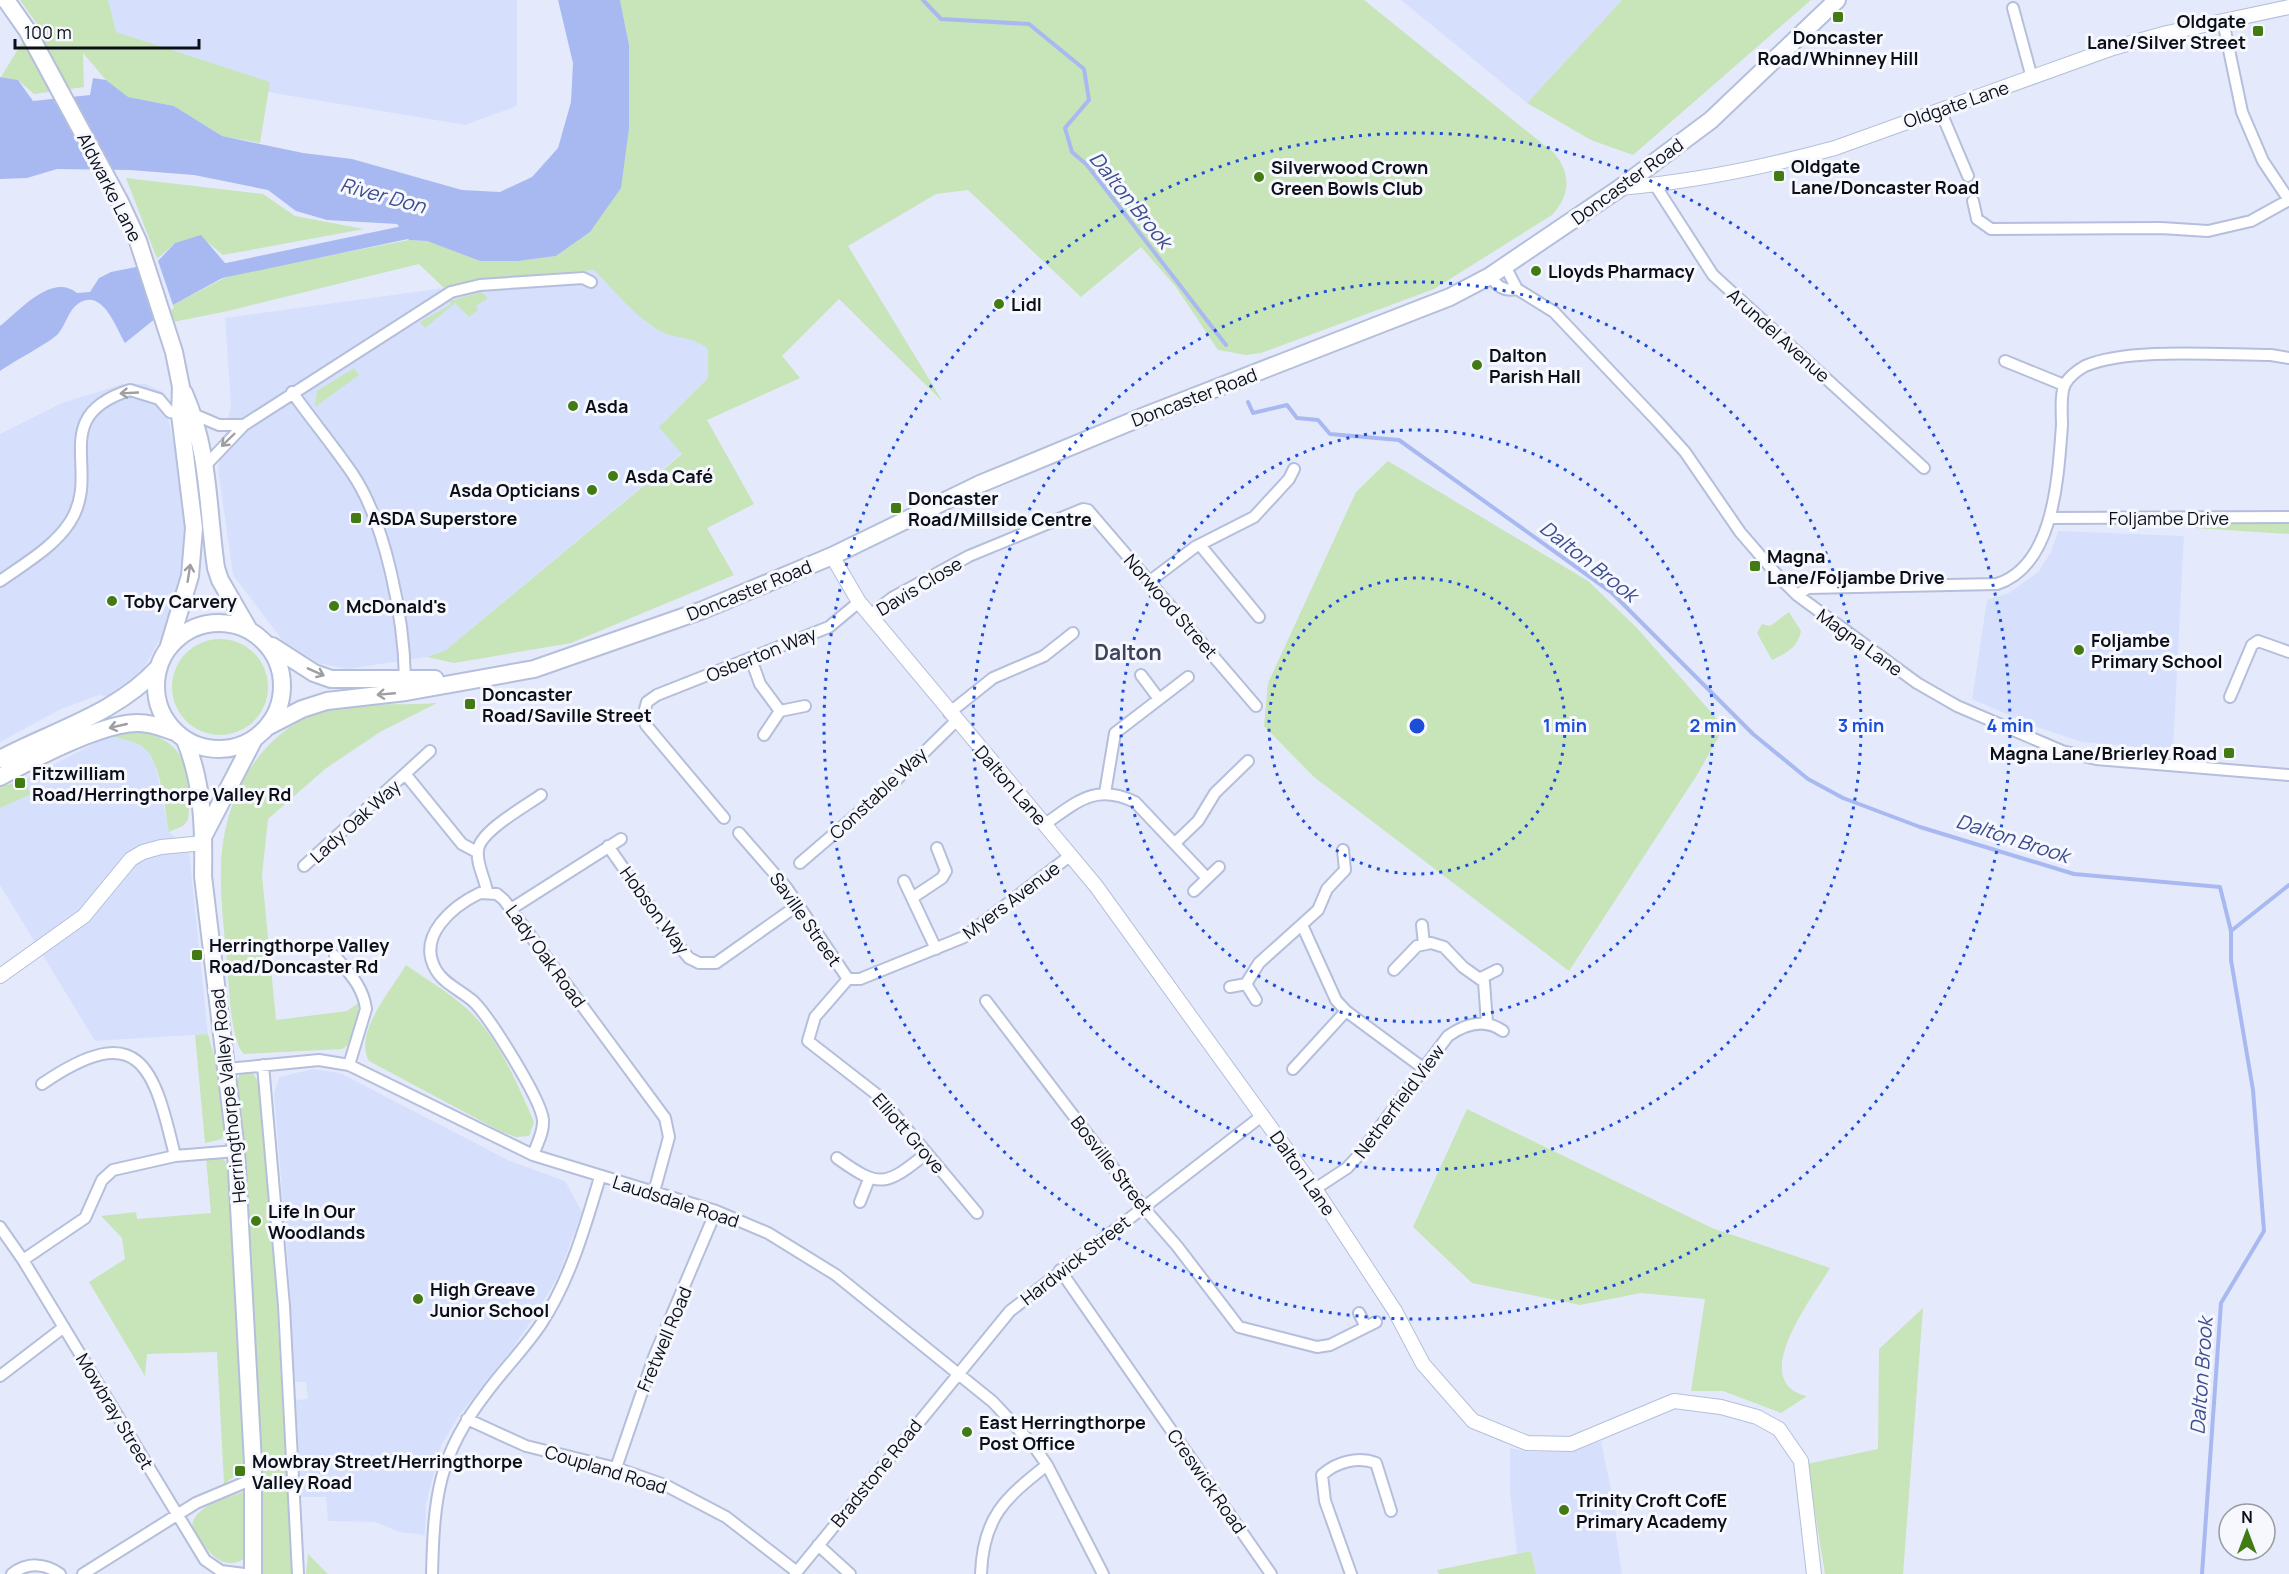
<svg xmlns="http://www.w3.org/2000/svg" width="2289" height="1574" font-family="Manrope,sans-serif">
	<rect width="100%" height="100%" fill="#e4eafc"/>
	<!-- built -->
	<path fill="#d6e0fd" d="M38 0H517V106L465 125 273 93 124 55Z
		M1401 0H1622L1527 103Z
		M595 270 648 324 664 333 697 340 708 349V378L660 427 682 453 446 650 427 657 347 669 318 663 283 641 233 575 218 469 231 405 225 318 444 288 476 279Z
		M123 384H146L163 392 174 445 186 530 178 597 164 632 143 670 111 698 99 695 61 709 0 742V434L62 403Z
		M2058 531 2184 536 2173 750 2082 742 2037 727 1972 699 1987 600 2009 593 2038 572 2051 552Z
		M109 736 131 740 146 749 155 764 169 832 189 850 208 1034 95 1041 0 885V808L31 794 24 780Z
		M313 1069 340 1073 510 1161 565 1181 582 1212 559 1274 539 1310 512 1349 458 1417 441 1446 426 1504 425 1535 399 1532 375 1522 328 1521 326 1497H301L296 1400 308 1399 306 1382H294L290 1288 274 1094 279 1077Z
		M1601 1441 1619 1527 1615 1528 1622 1574H1536L1531 1551 1517 1554 1510 1492V1448L1530 1452 1574 1451Z"/>
	<!-- green -->
	<path fill="#c8e4b9" d="M20 0H108L116 32 270 82 260 143 222 136 174 106 127 97 106 80 83 53 84 87 34 94 18 80 1 77 23 41 39 27Z
		M620 0H1364L1554 153C1571 173 1571 195 1552 215L1434 289 1261 353 1246 355 1218 350 1176 287 1141 247 1081 297 968 190 936 194 848 246 943 402 839 299 782 356 800 378 707 420 754 504 707 528 734 575 571 643 454 663 427 657 446 650 682 454 659 427 708 378V349C691 335 677 340 660 331 635 317 615 291 594 270L476 279 444 288 419 264 228 311 168 323 171 306 224 278 245 272 409 240 427 241 480 261H518L556 256 590 232 629 128V45Z
		M1622 0H1811L1633 155 1591 140 1527 103Z
		M126 178 263 194 295 216 364 229 223 255 200 236 175 243 157 259Z
		M481 292 487 297 486 300 476 305 478 310 469 317 455 303 425 328 420 322 450 305V301Z
		M354 368 359 375 315 407 317 391Z
		M1388 461 1588 581 1637 628 1724 727 1697 775 1569 971 1314 777 1264 726 1268 683 1356 492Z
		M2197 522H2289V534L2194 528Z
		M1789 612 1801 631C1798 647 1787 653 1772 660L1757 633 1762 624 1770 626Z
		M172 687a48 48 0 1 1 96 0a48 48 0 1 1-96 0Z
		M437 703 380 732 325 769 268 819 262 875 276 1020 347 1011 360 1002 355 1027 347 1046 342 1049 244 1054C230 1042 229 982 227 961 224 930 220 897 221 866 223 802 256 735 318 713 354 701 399 706 437 703Z
		M130 730C186 737 193 769 188 820L183 826 169 832C165 811 161 761 144 748 134 740 122 739 109 736Z
		M24 780 31 794 0 808V787Z
		M406 965C426 979 448 992 466 1008 498 1036 518 1085 534 1122L529 1136 516 1137 500 1131 369 1061C353 1033 392 989 406 965Z
		M208 1034C216 1065 234 1108 222 1139L205 1143 195 1035Z
		M253 1073 260 1085 273 1236 292 1574H262L257 1381 235 1084 240 1074Z
		M1467 1109 1712 1228 1830 1268C1813 1297 1746 1382 1807 1396L1781 1413 1723 1391H1691L1705 1299 1641 1293 1580 1305 1472 1283 1413 1227Z
		M220 1156 228 1164 244 1459 243 1470 224 1484 217 1352 147 1354 145 1376 89 1282 125 1259 122 1238 101 1216 136 1212 137 1219 211 1213 206 1158Z
		M1923 1308 1903 1574H1825L1807 1464 1878 1449 1879 1349Z
		M245 1491 244 1559C219 1574 203 1544 192 1526 195 1505 227 1498 245 1491Z
		M1531 1551 1536 1574H1439L1437 1570Z
		M308 1554 328 1574H306Z"/>
	<!-- water -->
	<path fill="#a8b9f1" d="M558 0H620L629 45V128L621 188 590 232 556 256 518 261H480L427 241 409 240 397 224 327 220 296 211 268 190 194 175 130 170 57 169 27 178 0 179V77L18 80 33 101 90 95 93 78 106 80 128 97 174 106 222 136 303 153 352 159 462 190 500 192 532 177 558 148 571 102 573 63Z
		M201 235 225 263 234 264 235 271 171 306 125 343C116 328 103 288 79 303 68 310 66 325 58 334 49 343 14 361 0 371V326C19 311 52 272 77 293L90 292 99 278 111 272 156 263 175 243Z"/>
	<!-- pier -->
	<path fill="#e4eafc" d="M156 255 174 308 156 322 136 265 153 260Z"/>
	<g fill="none" stroke-linecap="round" stroke-linejoin="round">
		<!-- stream -->
		<path stroke="#a8b9f1" stroke-width="4" d="M923 0 941 19 1029 24 1084 69 1089 100 1065 128 1072 152 1087 165 1226 345
			M1248 402 1253 413 1287 405 1297 418 1318 420 1330 434 1399 440 1611 592 1753 734 1808 779 1843 798 1920 827 2074 874 2220 887 2231 931V960L2253 1090 2264 1231 2221 1303 2202 1574
			M2231 931 2289 885"/>
		<!-- canal -->
		<path stroke="#a8b9f1" stroke-width="14" d="M217 272 422 229"/>
		<!-- minor casing -->
		<g stroke="#b5bfdb" stroke-width="14">
			<path id="minor" d="M2013 8 2032 78
				M2223 21 2242 112 2263 161 2289 200
				M1940 110 1968 176
				M1655 185 1713 275 1924 468
				M1973 201 1977 219 1991 229 2161 228 2208 231 2251 221 2289 200
				M1505 266 1517 289
				M1490 276C1497 286 1504 292 1517 289L1554 312 1659 423 1685 452 1740 532 1778 576 1797 595 1917 683 1957 706 2062 751 2096 759 2289 775
				M2005 361 2064 385
				M292 392C311 419 333 445 352 473 386 523 404 619 405 679
				M193 414 219 425H244L205 466
				M244 425 451 292 480 285 583 278 591 282
				M2050 518 2289 517
				M1200 545 1259 617
				M0 581C24 564 54 547 70 522 103 471 46 417 130 390L159 399 170 412 180 414
				M1150 581 1195 547 1254 517 1289 479 1294 469
				M1797 595 1808 588 1997 584C2055 565 2058 476 2062 425 2062 414 2060 394 2065 384 2069 377 2078 370 2085 366 2129 347 2221 355 2271 355L2289 358
				M870 615 892 598 969 556 1083 509 1088 510 1256 706
				M751 659 760 684 780 711
				M1141 675 1159 699
				M2230 697 2252 645 2258 641 2289 652
				M949 713 993 678 1044 656 1073 633
				M764 735 780 711 805 706
				M406 775 462 844 477 852
				M1105 793 1115 733 1188 677
				M724 818 646 725 643 717 647 702 657 695 829 627 859 602
				M1045 824C1077 802 1095 783 1135 802L1207 878
				M739 833 786 887 848 979
				M1175 843 1198 821 1215 793 1248 761
				M608 846 673 939 689 958 699 963H716L798 905
				M800 863 892 784 956 721
				M304 866 430 751
				M904 881 936 949
				M1194 891 1219 867
				M487 892C485 878 476 864 478 850 480 831 526 806 541 795
				M912 898 942 878 946 871 937 848
				M511 909 621 839
				M1302 925 1336 1000 1346 1011 1423 1068
				M1422 925 1424 944
				M335 956C349 973 363 986 366 1009L349 1065
				M1394 970 1417 946 1431 943 1444 947 1463 967 1484 982 1487 1023
				M1481 978 1497 970
				M848 979 815 1017 808 1041 880 1097 977 1213
				M848 979H860L964 937 1071 855
				M1246 984 1259 963 1318 910 1327 889 1345 870 1343 850
				M1230 987 1246 984 1256 1000
				M986 1001 1143 1207 1177 1246 1239 1327 1317 1347 1330 1345 1376 1322
				M263 1065 284 1306 298 1574
				M227 1069 319 1060 349 1065 533 1155 716 1211 768 1233 836 1275 993 1402 1033 1445 1047 1465 1103 1574
				M1293 1069 1346 1011
				M42 1084C140 1017 154 1067 175 1156
				M533 1155C537 1144 544 1132 543 1120 541 1099 490 1018 474 1002 462 991 444 984 436 970 416 936 453 906 480 893L497 894 504 900 665 1118 669 1137 654 1192
				M837 1158C880 1189 886 1186 927 1153
				M1315 1189 1347 1168 1359 1155 1448 1036C1465 1024 1485 1018 1503 1031
				M860 1202 869 1179
				M0 1227 23 1260 205 1560 221 1571 244 1574
				M23 1260 85 1218 102 1180 113 1170 175 1156 236 1151
				M1060 1270 1271 1574
				M1359 1313 1366 1327
				M0 1376 64 1327
				M467 1419 526 1446 616 1468 665 1485 726 1517 797 1572
				M616 1468 654 1357 716 1211
				M818 1545 850 1574
				M12 1574C27 1562 45 1563 60 1574
				M83 1574 196 1503 253 1479
				M432 1574C434 1496 438 1455 487 1392 504 1369 525 1348 541 1324 570 1280 585 1227 600 1177
				M795 1574 1010 1311 1263 1115
				M981 1574C983 1517 1005 1498 1047 1465
				M1351 1574 1325 1501 1322 1475C1336 1462 1358 1456 1376 1463L1391 1511"/>
		</g>
		<!-- tertiary casing -->
		<g stroke="#b5bfdb" stroke-width="16">
			<path id="tertiary" d="M1620 188C1691 182 1765 167 1835 148L2113 48 2167 33 2289 7
				M832 556 859 602 1096 886 1315 1189 1395 1311 1423 1364 1473 1421 1527 1443 1571 1444 1674 1401 1721 1407 1757 1417 1779 1429 1801 1461 1814 1574
				M0 976 84 916 131 859 143 852 161 847 204 843"/>
		</g>
		<!-- primary casing -->
		<g stroke="#b5bfdb" stroke-width="20">
			<path id="primary" d="M6 0 27 30 120 202 138 241 174 352 181 387 180 414 194 528 190 576 168 649
				M184 393C210 453 207 505 216 568L220 580 249 630
				M156 686a63 63 0 1 1 126 0a63 63 0 1 1-126 0Z
				M272 646 314 673 331 679H435
				M269 726 302 709 327 701 406 692 534 669 703 610 832 556 980 484 1142 417 1450 297 1490 276 1620 188 1711 120 1837 0
				M185 740C203 783 204 830 203 876L236 1151 253 1463V1574
				M0 759C55 730 116 714 159 667
				M0 777C33 759 103 722 139 723 152 723 163 728 175 732
				M204 835 254 739"/>
		</g>
		<!-- minor -->
		<use href="#minor" stroke="#fff" stroke-width="10"/>
		<!-- tertiary -->
		<use href="#tertiary" stroke="#fff" stroke-width="14"/>
		<!-- primary -->
		<use href="#primary" stroke="#fff" stroke-width="16"/>
	</g>
	<!-- one-way arrows -->
	<defs><path id="oneway-shaft" d="M-6 0H5M1.5-3L5.5 0L1.5 3" fill="none" stroke-width="1.6" stroke-linecap="round" stroke-linejoin="round" transform="scale(1.5)"/></defs>
	<g stroke="#9e9fa3">
		<use href="#oneway-shaft" transform="translate(129 393) rotate(177)"/>
		<use href="#oneway-shaft" transform="translate(228 440) rotate(136)"/>
		<use href="#oneway-shaft" transform="translate(189 573) rotate(-81)"/>
		<use href="#oneway-shaft" transform="translate(316 672) rotate(24)"/>
		<use href="#oneway-shaft" transform="translate(386 694) rotate(175)"/>
		<use href="#oneway-shaft" transform="translate(118 726) rotate(167)"/>
	</g>
	<!-- distance rings -->
	<g fill="none" stroke="#1d4ed8" stroke-width="3" stroke-dasharray="3 6">
		<circle cx="1417" cy="726" r="148"/>
		<circle cx="1417" cy="726" r="296"/>
		<circle cx="1417" cy="726" r="444"/>
		<circle cx="1417" cy="726" r="593"/>
	</g>
	<!-- markers -->
	<g fill="#427b13" stroke="#f6f8fe" stroke-width="2">
		<rect x="1832" y="11" width="12" height="12" rx="3"/>
		<rect x="2252" y="25" width="12" height="12" rx="3"/>
		<rect x="1773" y="170" width="12" height="12" rx="3"/>
		<circle cx="1259" cy="177" r="6"/>
		<circle cx="1536" cy="271" r="6"/>
		<circle cx="999" cy="304" r="6"/>
		<circle cx="1477" cy="365" r="6"/>
		<circle cx="573" cy="406" r="6"/>
		<circle cx="613" cy="476" r="6"/>
		<circle cx="592" cy="490" r="6"/>
		<rect x="890" y="502" width="12" height="12" rx="3"/>
		<rect x="350" y="512" width="12" height="12" rx="3"/>
		<rect x="1749" y="560" width="12" height="12" rx="3"/>
		<circle cx="112" cy="601" r="6"/>
		<circle cx="334" cy="606" r="6"/>
		<circle cx="2079" cy="650" r="6"/>
		<rect x="464" y="698" width="12" height="12" rx="3"/>
		<rect x="2223" y="747" width="12" height="12" rx="3"/>
		<rect x="14" y="777" width="12" height="12" rx="3"/>
		<rect x="191" y="949" width="12" height="12" rx="3"/>
		<circle cx="256" cy="1221" r="6"/>
		<circle cx="418" cy="1299" r="6"/>
		<circle cx="967" cy="1432" r="6"/>
		<rect x="234" y="1465" width="12" height="12" rx="3"/>
		<circle cx="1564" cy="1510" r="6"/>
	</g>
	<g text-anchor="middle" dominant-baseline="central" stroke-width="6" stroke-linejoin="round" paint-order="stroke">
		<!-- poi labels -->
		<g font-size="18" font-weight="bold" fill="#0c0f18" stroke="#f6f8fe" text-anchor="start">
			<text x="2246" y="21" text-anchor="end">Oldgate<tspan x="2246" dy="21">Lane/Silver Street</tspan></text>
			<text x="1838" y="37" text-anchor="middle">Doncaster<tspan x="1838" dy="21">Road/Whinney Hill</tspan></text>
			<text x="1791" y="166">Oldgate<tspan x="1791" dy="21">Lane/Doncaster Road</tspan></text>
			<text x="1271" y="167">Silverwood Crown<tspan x="1271" dy="21">Green Bowls Club</tspan></text>
			<text x="1548" y="271">Lloyds Pharmacy</text>
			<text x="1011" y="304">Lidl</text>
			<text x="1489" y="355">Dalton<tspan x="1489" dy="21">Parish Hall</tspan></text>
			<text x="585" y="406">Asda</text>
			<text x="625" y="476">Asda Café</text>
			<text x="580" y="490" text-anchor="end">Asda Opticians</text>
			<text x="908" y="498">Doncaster<tspan x="908" dy="21">Road/Millside Centre</tspan></text>
			<text x="368" y="518">ASDA Superstore</text>
			<text x="1767" y="556">Magna<tspan x="1767" dy="21">Lane/Foljambe Drive</tspan></text>
			<text x="124" y="601">Toby Carvery</text>
			<text x="346" y="606">McDonald's</text>
			<text x="2091" y="640">Foljambe<tspan x="2091" dy="21">Primary School</tspan></text>
			<text x="482" y="694">Doncaster<tspan x="482" dy="21">Road/Saville Street</tspan></text>
			<text x="2217" y="753" text-anchor="end">Magna Lane/Brierley Road</text>
			<text x="32" y="773">Fitzwilliam<tspan x="32" dy="21">Road/Herringthorpe Valley Rd</tspan></text>
			<text x="209" y="945">Herringthorpe Valley<tspan x="209" dy="21">Road/Doncaster Rd</tspan></text>
			<text x="268" y="1211">Life In Our<tspan x="268" dy="21">Woodlands</tspan></text>
			<text x="430" y="1289">High Greave<tspan x="430" dy="21">Junior School</tspan></text>
			<text x="979" y="1422">East Herringthorpe<tspan x="979" dy="21">Post Office</tspan></text>
			<text x="252" y="1461">Mowbray Street/Herringthorpe<tspan x="252" dy="21">Valley Road</tspan></text>
			<text x="1576" y="1500">Trinity Croft CofE<tspan x="1576" dy="21">Primary Academy</tspan></text>
		</g>
		<!-- street labels -->
		<g font-size="18" fill="#0c0f18" stroke="#f6f8fe">
			<text transform="translate(1956 104) rotate(-19)">Oldgate Lane</text>
			<text transform="translate(1627 181) rotate(-36)">Doncaster Road</text>
			<text transform="translate(110 187) rotate(63)">Aldwarke Lane</text>
			<text transform="translate(1779 335) rotate(42)">Arundel Avenue</text>
			<text transform="translate(1194 397) rotate(-21)">Doncaster Road</text>
			<text x="2169" y="518">Foljambe Drive</text>
			<text transform="translate(919 586) rotate(-31)">Davis Close</text>
			<text transform="translate(749 590) rotate(-22)">Doncaster Road</text>
			<text transform="translate(1171 606) rotate(49)">Norwood Street</text>
			<text transform="translate(1860 642) rotate(36)">Magna Lane</text>
			<text transform="translate(761 654) rotate(-22)">Osberton Way</text>
			<text transform="translate(1011 785) rotate(49)">Dalton Lane</text>
			<text transform="translate(878 793) rotate(-43)">Constable Way</text>
			<text transform="translate(355 821) rotate(-42)">Lady Oak Way</text>
			<text transform="translate(1011 900) rotate(-37)">Myers Avenue</text>
			<text transform="translate(655 910) rotate(54)">Hobson Way</text>
			<text transform="translate(806 919) rotate(55)">Saville Street</text>
			<text transform="translate(546 956) rotate(54)">Lady Oak Road</text>
			<text transform="translate(228 1096) rotate(-96)">Herringthorpe Valley Road</text>
			<text transform="translate(1399 1101) rotate(-53)">Netherfield View</text>
			<text transform="translate(909 1133) rotate(49)">Elliott Grove</text>
			<text transform="translate(1112 1165) rotate(52)">Bosville Street</text>
			<text transform="translate(1303 1173) rotate(55)">Dalton Lane</text>
			<text transform="translate(676 1201) rotate(18)">Laudsdale Road</text>
			<text transform="translate(1075 1260) rotate(-38)">Hardwick Street</text>
			<text transform="translate(664 1339) rotate(-67)">Fretwell Road</text>
			<text transform="translate(115 1411) rotate(59)">Mowbray Street</text>
			<text transform="translate(606 1469) rotate(17)">Coupland Road</text>
			<text transform="translate(876 1473) rotate(-51)">Bradstone Road</text>
			<text transform="translate(1207 1481) rotate(55)">Creswick Road</text>
		</g>
		<!-- water labels -->
		<g font-size="20" font-style="italic" fill="#3c4c8f" stroke="#f6f8fe">
			<text transform="translate(383 195) rotate(15)">River Don</text>
			<text transform="translate(1131 200) rotate(51)">Dalton Brook</text>
			<text transform="translate(1589 561) rotate(38)">Dalton Brook</text>
			<text transform="translate(2013 838) rotate(18)">Dalton Brook</text>
			<text transform="translate(2201 1376) rotate(-86)">Dalton Brook</text>
		</g>
		<!-- quarter labels -->
		<g font-size="21" font-weight="bold" fill="#3c435b" stroke="#f6f8fe">
			<text x="1128" y="652">Dalton</text>
		</g>
	</g>
	<circle cx="1417" cy="726" r="9" fill="#1d4ed8" stroke="#f6f8fe" stroke-width="3"/>
	<g font-size="18" text-anchor="middle" font-weight="bold" fill="#1d4ed8" stroke="#f6f8fe" stroke-width="6" stroke-linejoin="round" paint-order="stroke">
		<text x="1565" y="732">1 min</text>
		<text x="1713" y="732">2 min</text>
		<text x="1861" y="732">3 min</text>
		<text x="2010" y="732">4 min</text>
	</g>
	<!-- north arrow -->
	<g transform="translate(2247 1532)"><circle r="28" fill="#f6f8fe" stroke="#989ba2" stroke-width="1.5"/>
	<path d="M0-4.5L10 22L0 15L-10 22Z" fill="#427b13"/>
	<text y="-9" font-size="16" font-weight="bold" text-anchor="middle" fill="#0c0f18">N</text>
	</g>
	<!-- scale -->
	<path d="M15 39v9h184v-9" fill="none" stroke="#0c0f18" stroke-width="3"/>
	<text x="24" y="39" font-size="18" fill="#0c0f18" stroke="#f6f8fe" stroke-width="4.5" paint-order="stroke">100 m</text>
</svg>
